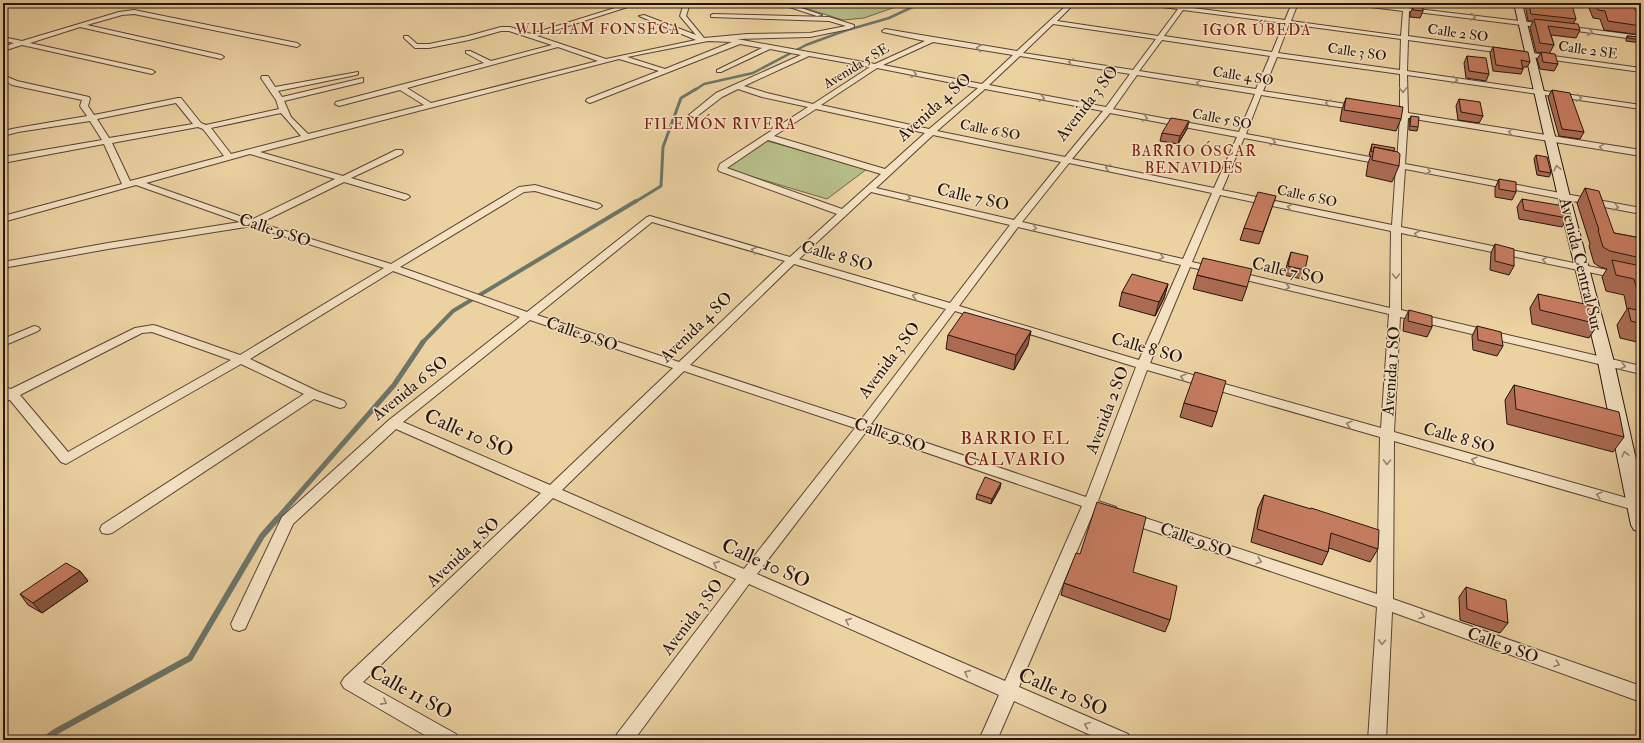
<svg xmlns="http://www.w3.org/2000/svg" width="1644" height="743" font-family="'IM FELL Double Pica',serif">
	<rect width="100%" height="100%" fill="#ecd1a1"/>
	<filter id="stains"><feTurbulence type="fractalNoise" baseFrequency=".005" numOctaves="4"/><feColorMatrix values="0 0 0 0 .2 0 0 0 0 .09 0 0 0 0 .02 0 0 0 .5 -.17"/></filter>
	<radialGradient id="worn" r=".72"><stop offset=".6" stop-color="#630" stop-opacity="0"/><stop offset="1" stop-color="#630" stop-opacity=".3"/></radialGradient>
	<!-- green -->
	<path fill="#b6bc86" stroke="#6e684a" d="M789 3H907L864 18 843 20Z
		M764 140 867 169 827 199 720 167Z"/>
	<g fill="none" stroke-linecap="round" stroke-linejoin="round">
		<!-- stream-far4 -->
		<path stroke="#6b766a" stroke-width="2.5" d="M695 90 704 84 753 73 806 45 844 31 889 18 921 3"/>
		<!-- stream-far3 -->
		<path stroke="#6b766a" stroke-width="3" d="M635 202 661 186 663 147 681 98 696 89"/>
		<!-- stream-far2 -->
		<path stroke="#6b766a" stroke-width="4" d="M422 343 453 311 636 201"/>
		<!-- stream-far1 -->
		<path stroke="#6b766a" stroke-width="5" d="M276 520 394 385 423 342"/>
		<!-- stream -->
		<path stroke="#6b766a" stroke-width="6" d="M44 740 55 732 190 658 262 536 277 519"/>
		<!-- street casing -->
		<g stroke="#574333" stroke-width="2">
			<path id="street" d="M631 3H640L537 36 606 59 696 40 639 16 644 15 696 35 680 16 684 3H690L686 16 704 38 747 34 810 33 846 26 829 21 711 17V15L713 14 829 17 854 25V27L849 29 810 37 737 39 875 64 925 41 883 32 882 31 885 29 1017 51 1069 3H1075L1057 21 1158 36 1178 9 1146 5 1143 3H1159L1180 6 1182 3H1188L1185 7 1285 20 1292 3H1298L1291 21 1401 36 1403 11 1355 5 1352 3H1370L1403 7V3H1409V8L1546 24 1549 26 1546 28 1409 11 1408 36 1641 68V72L1408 40 1407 71 1641 105V109L1407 75 1408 113 1641 150V156L1408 118 1405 164 1641 208V214L1405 169 1401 227 1641 277V283L1401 233V310L1641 366V374L1400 317 1394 432 1641 502V512L1394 441 1393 599 1641 686V702L1392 612 1386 740H1368L1377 607 1125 522 1123 518 1125 514 1130 513 1377 594 1380 437 1147 370 1098 501 1116 507 1118 511 1116 515 1111 516 1094 511 1019 687 1128 734 1131 740H1102L1014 701 997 740H979L999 695 749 584 634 740H614L617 734 736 579 553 498 363 682 456 734 459 740H433L344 688 341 683 344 678 541 493 396 429 293 524 245 629 239 631 233 629 231 624 282 517 389 420 520 317 393 271 250 359 317 391 344 401 346 404 344 407 340 408 314 399 112 533 107 534 102 533 100 529 102 525 304 394 241 364 66 464 61 462 10 400H3V387L11 389 135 328 153 325 157 326 240 355 384 268 252 226 108 249 3 268V262L108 243 240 222 136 185 3 222V216L122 184 104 144 3 163V157L102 140 90 121 18 132 3 136V131L17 128 87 116 80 106 82 100 12 85 3 80V75L17 81 89 97 90 99 88 106 94 115 178 98H181L201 123 206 125 279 109 276 100 261 78 262 76H268L275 87 358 72V74L356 75 278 91 282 97 363 78V82L284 101 291 117 308 134 424 105 400 90 339 106 335 104 336 102 484 63 466 53V51H470L491 61 552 45 509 31H501L469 40 429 48H415L404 38V36H408L417 44H429L468 36 501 27H510L531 34ZM1183 10 1284 23 1272 52 1164 36ZM1053 24 1156 39 1133 70 1023 53ZM1289 24 1401 39 1400 70 1278 53ZM1162 40 1270 56 1256 89 1139 71ZM708 41 732 42 665 69 627 57ZM933 42 1013 55 982 84 883 65ZM740 44 762 48 717 70V72H721L770 49 801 55 716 93 689 115 693 117H696L722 97 738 89 762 97 808 107 720 164 718 169 719 171 837 214 790 257 650 216 647 217 527 312 400 267 524 192 535 191 597 209 602 206 600 204 535 185 519 187 391 264 260 223 344 182 405 200 410 197 408 195 351 178 402 154 403 152 402 150H396L343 176 260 152 619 59 659 71 587 99 586 101 590 103ZM558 47 598 61 431 103 407 88ZM809 56 870 67 813 104 767 93 744 86ZM1020 56 1130 74 1106 107 989 85ZM1277 57 1400 74V112L1386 110 1382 112 1383 114 1400 117 1397 162 1246 134 1261 95 1359 110 1363 108 1359 106 1263 91ZM877 68 978 88 929 129 821 105ZM1137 75 1255 94 1239 132 1113 109ZM985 89 1103 111 1065 157 937 131ZM176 103 193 124 109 138 97 119ZM816 109 925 133 885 169 774 136ZM281 113 301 136 231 154 211 128ZM1110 113 1237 137 1214 188 1072 159ZM198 127 203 129 224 156 130 181 112 143ZM933 135 1061 162 1014 220 876 188ZM1244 138 1396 167 1392 225 1222 190ZM768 140 881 174 842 209 727 168ZM250 154 335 179 251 220 146 183ZM1069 163 1212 193 1183 259 1022 222ZM871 192 1010 225 950 303 799 259ZM1220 195 1391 231 1390 308 1233 271 1228 274 1233 277 1389 314 1381 428 1150 363 1190 267 1215 273 1220 270 1219 268 1192 262ZM652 222 785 261 679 362 537 315ZM1018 227 1181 265 1139 360 959 306ZM794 264 946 309 860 421 690 365ZM955 311 1136 367 1086 497 871 424ZM530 320 673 368 550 485 403 422ZM152 332 231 360 68 452 20 395 142 333ZM684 371 855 428 744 569 562 490ZM866 432 1082 506 1005 681 757 574Z
				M777 3H786L822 15 817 16Z
				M1575 3H1594L1641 8V12L1578 5Z
				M134 10 297 43 300 45 297 47 134 14 122 15 87 25 221 55 224 57 221 59 80 27 30 43 152 70 155 72 152 74 22 45 3 51V47L14 43 3 41V37L22 41 119 12Z
				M1565 26 1641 36V40L1563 29V27Z
				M34 326 38 327 40 329 38 331 3 346V339Z"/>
		</g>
		<!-- secondary casing -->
		<g stroke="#25140e" stroke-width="2">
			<path id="secondary" d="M1514 3H1522L1570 197 1614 362 1641 482V532L1634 530 1631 525 1598 362 1558 197Z"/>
		</g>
		<!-- street -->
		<use href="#street" fill="#f3e1c2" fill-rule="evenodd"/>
		<!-- secondary -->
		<use href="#secondary" fill="#f3e1c2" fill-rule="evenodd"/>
	</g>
	<!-- wall -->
	<path fill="#ab6b53" stroke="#25140e" d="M1411 3H1423L1421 7 1423 11 1420 18 1410 17V13L1413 7H1410Z
		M1525 3H1556L1576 19 1573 24 1580 30 1576 38 1551 35 1554 45 1549 54 1558 64 1554 71 1540 69 1537 59 1541 53 1536 52 1530 28 1533 21H1528Z
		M1591 3H1629L1641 19V35L1604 30 1600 19 1593 18 1589 8Z
		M1633 3H1641V7L1635 6Z
		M1641 10V16L1639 13Z
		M1627 36 1641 37V43L1626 41V40Z
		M1493 47 1530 62 1527 67H1523V69L1521 74 1493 71 1490 53Z
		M1467 56 1489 74 1486 81 1466 78 1464 63Z
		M1552 90 1584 132 1580 139 1559 136 1548 97Z
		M1346 98 1401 119 1396 131 1340 121 1342 109Z
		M1459 99 1483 116 1479 123 1458 120 1456 106Z
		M1411 116 1418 127 1417 131 1409 130V120Z
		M1187 129 1178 144 1160 141 1162 133Z
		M1372 144 1394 151 1399 166 1392 182 1366 176 1368 163 1371 156 1369 155 1371 148Z
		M1536 155 1551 173 1549 177 1537 175 1534 159Z
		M1499 179 1516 192 1512 200 1495 197V188Z
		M1585 188 1614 233 1641 238V343L1620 338 1617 325 1627 309 1624 295 1606 291 1602 277 1607 269 1600 267 1594 263 1589 246 1590 244 1577 203Z
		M1276 196 1259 244 1240 240 1244 228Z
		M1522 199 1567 218 1562 227 1519 219 1517 207Z
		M1495 244 1514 266 1509 275 1490 270 1491 253Z
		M1291 252 1305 270 1302 279 1284 275 1288 261Z
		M1197 275 1247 287 1242 301 1193 289Z
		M1168 284 1164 298 1155 316 1119 306 1122 292Z
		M1538 294 1598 324 1589 338 1532 324 1530 308Z
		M1409 310 1432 327 1427 337 1403 331 1404 320Z
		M1477 326 1503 346 1497 356 1473 350 1472 336Z
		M948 335 1028 345 1014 370 946 349Z
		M1514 385 1624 437 1613 452 1507 424 1505 400Z
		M1184 403 1217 412 1212 427 1180 417Z
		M1000 488 991 504 976 499 977 494Z
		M1264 495 1378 549 1370 562 1329 548 1328 552 1322 565 1251 542 1258 508Z
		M80 571 88 581 42 613 28 605 20 594Z
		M1064 583 1170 620 1165 632 1061 595Z
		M1466 587 1508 623 1500 633 1460 620 1459 597Z"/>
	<!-- shaded-wall -->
	<path fill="#8b5743" stroke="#25140e" d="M1189 121 1187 129 1178 144 1180 136Z
		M1168 284 1164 298 1155 316 1159 302Z
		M1031 331 1028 345 1014 370 1016 355Z
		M1001 483 1000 488 991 504 992 499Z
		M80 571 88 581 42 613 33 603Z"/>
	<!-- building -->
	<path fill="#c77c60" stroke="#25140e" d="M1529 3H1556L1572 5 1576 19 1531 14Z
		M1595 3H1631L1641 19V26L1608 21 1605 11 1598 10Z
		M1413 6 1423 8V11L1413 10Z
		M1534 19 1578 24 1580 30 1548 26 1554 45 1540 43Z
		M1627 36 1641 37V40L1628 38Z
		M1493 47 1528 52 1530 62 1521 60 1523 69 1496 65Z
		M1541 52 1555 54 1558 64 1543 62Z
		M1467 56 1486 58 1489 74 1469 71Z
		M1552 90 1570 93 1584 132 1562 129Z
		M1346 98 1403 107 1401 119 1344 110Z
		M1459 99 1480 102 1483 116 1461 112Z
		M1411 116 1419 117 1418 127 1410 126Z
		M1171 118 1189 121 1180 136 1162 133Z
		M1372 144 1395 148 1394 151 1374 147 1373 152 1371 151Z
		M1374 147 1398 152 1400 154 1399 166 1372 160Z
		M1536 155 1547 157 1551 173 1539 171Z
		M1499 179 1516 182V192L1499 189Z
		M1585 188 1599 191 1614 233 1641 238V258L1610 251 1603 247 1598 230H1599Z
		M1258 192 1276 196 1263 232 1244 228Z
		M1522 199 1564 206 1567 218 1524 210Z
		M1495 244 1514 249V266L1495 261Z
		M1291 252 1308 256 1305 270 1288 266Z
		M1203 258 1252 269 1247 287 1197 275Z
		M1612 260 1641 266V304L1634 279 1616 275Z
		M1132 274 1168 284 1159 302 1122 292Z
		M1538 294 1594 306 1598 324 1540 310Z
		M1628 308 1641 311V324L1631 321Z
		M1409 310 1432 316V327L1408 321Z
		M964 312 1031 331 1016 355 948 335Z
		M1477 326 1501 332 1503 346 1478 340Z
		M1195 372 1226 381 1217 412 1184 403Z
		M1514 385 1619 412 1624 437 1516 409Z
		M985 477 1001 483 992 499 977 494Z
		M1264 495 1311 509V508L1379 530 1378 549 1331 533 1328 552 1257 529Z
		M1097 502 1146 517 1133 572 1177 586 1170 620 1064 583 1076 553 1080 554Z
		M66 563 80 571 33 603 20 594Z
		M1466 587 1506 600 1508 623 1467 609Z"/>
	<!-- one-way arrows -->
	<defs><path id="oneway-chevron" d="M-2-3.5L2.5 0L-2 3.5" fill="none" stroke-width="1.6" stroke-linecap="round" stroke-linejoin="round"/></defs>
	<g stroke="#968571">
		<use href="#oneway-chevron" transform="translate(1473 17) rotate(7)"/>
		<use href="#oneway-chevron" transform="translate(1590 32) rotate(7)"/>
		<use href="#oneway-chevron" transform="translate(979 48) rotate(-171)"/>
		<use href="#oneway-chevron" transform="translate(1071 62) rotate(-171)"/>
		<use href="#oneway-chevron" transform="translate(914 74) rotate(11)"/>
		<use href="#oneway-chevron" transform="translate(1455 80) rotate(9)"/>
		<use href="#oneway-chevron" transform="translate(1199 83) rotate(-171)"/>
		<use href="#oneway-chevron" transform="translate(1403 90) rotate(88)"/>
		<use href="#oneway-chevron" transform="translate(1042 98) rotate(11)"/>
		<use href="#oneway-chevron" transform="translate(1579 98) rotate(8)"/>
		<use href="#oneway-chevron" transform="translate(1328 103) rotate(-171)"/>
		<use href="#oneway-chevron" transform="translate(1145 118) rotate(11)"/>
		<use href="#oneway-chevron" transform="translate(1511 132) rotate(-171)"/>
		<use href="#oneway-chevron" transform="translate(1273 142) rotate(11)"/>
		<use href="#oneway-chevron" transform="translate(1602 147) rotate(-171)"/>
		<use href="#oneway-chevron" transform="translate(1108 168) rotate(-168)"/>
		<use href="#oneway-chevron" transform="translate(1557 168) rotate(-103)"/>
		<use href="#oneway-chevron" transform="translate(1428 171) rotate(11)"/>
		<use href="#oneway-chevron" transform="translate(908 198) rotate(13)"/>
		<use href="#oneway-chevron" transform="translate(1290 207) rotate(-168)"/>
		<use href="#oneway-chevron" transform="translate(1616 207) rotate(10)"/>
		<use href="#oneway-chevron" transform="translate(1034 228) rotate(13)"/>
		<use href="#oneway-chevron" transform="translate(1417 234) rotate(-168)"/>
		<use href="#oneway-chevron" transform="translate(754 250) rotate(-163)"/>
		<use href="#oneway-chevron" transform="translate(1161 257) rotate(13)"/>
		<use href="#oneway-chevron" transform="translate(1545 260) rotate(-168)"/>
		<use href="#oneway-chevron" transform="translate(1396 276) rotate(91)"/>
		<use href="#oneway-chevron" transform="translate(1287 287) rotate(13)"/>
		<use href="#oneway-chevron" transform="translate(915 296) rotate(-164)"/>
		<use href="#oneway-chevron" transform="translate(1623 366) rotate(13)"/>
		<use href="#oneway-chevron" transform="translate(1183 377) rotate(-164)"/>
		<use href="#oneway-chevron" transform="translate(1349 424) rotate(-164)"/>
		<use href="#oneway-chevron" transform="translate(1625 454) rotate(-102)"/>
		<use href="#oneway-chevron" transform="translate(1474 460) rotate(-164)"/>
		<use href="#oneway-chevron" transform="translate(1387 462) rotate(91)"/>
		<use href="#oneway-chevron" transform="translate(1599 495) rotate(-164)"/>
		<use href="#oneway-chevron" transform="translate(1259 561) rotate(19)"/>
		<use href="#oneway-chevron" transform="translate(716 564) rotate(-156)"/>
		<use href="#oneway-chevron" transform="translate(1422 616) rotate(20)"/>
		<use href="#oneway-chevron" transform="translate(848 621) rotate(-156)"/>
		<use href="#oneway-chevron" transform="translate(1382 642) rotate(93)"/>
		<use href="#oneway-chevron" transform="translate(1557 664) rotate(20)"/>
		<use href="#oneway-chevron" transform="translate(967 673) rotate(-156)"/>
		<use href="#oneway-chevron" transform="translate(384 702) rotate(29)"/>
		<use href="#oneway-chevron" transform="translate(1087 725) rotate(-157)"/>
	</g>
	<g text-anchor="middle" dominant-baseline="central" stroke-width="3" stroke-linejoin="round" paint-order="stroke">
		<!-- far-street labels -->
		<g font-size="14" fill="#25140e" stroke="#f3e1c2">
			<text transform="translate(1458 33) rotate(8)">Calle 2 SO</text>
			<text transform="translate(1588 50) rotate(8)">Calle 2 SE</text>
			<text transform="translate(1357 52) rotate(8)">Calle 3 SO</text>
			<text transform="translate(856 66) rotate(-31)">Avenida 5 SE</text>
			<text transform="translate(1243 76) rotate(9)">Calle 4 SO</text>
			<text transform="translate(1222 119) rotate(11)">Calle 5 SO</text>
			<text transform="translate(990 130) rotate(11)">Calle 6 SO</text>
			<text transform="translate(1307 196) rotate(12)">Calle 6 SO</text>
		</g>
		<!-- far-neighbourhood labels -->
		<g font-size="15" letter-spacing="1" fill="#7a1f14" stroke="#f3e1c2">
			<text x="598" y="29">WILLIAM FONSECA</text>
			<text x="1257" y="30">IGOR ÚBEDA</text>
			<text x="720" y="124">FILEMÓN RIVERA</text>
			<text x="1194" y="151">BARRIO ÓSCAR<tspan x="1194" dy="17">BENAVIDES</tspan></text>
		</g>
		<!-- street labels -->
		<g font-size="17" fill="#25140e" stroke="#f3e1c2">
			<text transform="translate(1087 103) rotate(-52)">Avenida 3 SO</text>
			<text transform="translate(934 107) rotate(-42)">Avenida 4 SO</text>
			<text transform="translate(973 197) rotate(13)">Calle 7 SO</text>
			<text transform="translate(275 230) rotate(18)">Calle 9 SO</text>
			<text transform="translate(837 256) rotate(16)">Calle 8 SO</text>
			<text transform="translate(1581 264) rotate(76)">Avenida Central Sur</text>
			<text transform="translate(1288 271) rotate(13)">Calle 7 SO</text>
			<text transform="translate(696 327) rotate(-44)">Avenida 4 SO</text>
			<text transform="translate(582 334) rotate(19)">Calle 9 SO</text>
			<text transform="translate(1147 348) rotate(16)">Calle 8 SO</text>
			<text transform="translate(889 360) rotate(-53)">Avenida 3 SO</text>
			<text transform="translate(1391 371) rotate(-86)">Avenida 1 SO</text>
			<text transform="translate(410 388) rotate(-39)">Avenida 6 SO</text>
			<text transform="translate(1107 410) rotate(-69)">Avenida 2 SO</text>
			<text transform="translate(890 435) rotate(19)">Calle 9 SO</text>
			<text transform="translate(1459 438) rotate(16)">Calle 8 SO</text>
			<text transform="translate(1196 540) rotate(19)">Calle 9 SO</text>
			<text transform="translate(463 552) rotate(-43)">Avenida 4 SO</text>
			<text transform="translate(692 617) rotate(-53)">Avenida 3 SO</text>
			<text transform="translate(1503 645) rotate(20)">Calle 9 SO</text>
		</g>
		<!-- neighbourhood labels -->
		<g font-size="18" letter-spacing="1" fill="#7a1f14" stroke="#f3e1c2">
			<text x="1015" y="438">BARRIO EL<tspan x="1015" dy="21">CALVARIO</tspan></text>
		</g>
		<!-- near-street labels -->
		<g font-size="20" fill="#25140e" stroke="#f3e1c2">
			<text transform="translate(469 433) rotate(23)">Calle 10 SO</text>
			<text transform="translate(766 563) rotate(24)">Calle 10 SO</text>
			<text transform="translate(411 692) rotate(29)">Calle 11 SO</text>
			<text transform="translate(1063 692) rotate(23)">Calle 10 SO</text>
		</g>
	</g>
	<!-- margin -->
	<rect width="1644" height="743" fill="none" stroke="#ecd1a1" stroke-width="16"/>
	<rect x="4" y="4" width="1636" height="735" fill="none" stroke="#25140e" stroke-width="2"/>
	<rect x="8" y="8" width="1628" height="727" fill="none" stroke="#25140e"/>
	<rect width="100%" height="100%" filter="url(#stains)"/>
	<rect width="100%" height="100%" fill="url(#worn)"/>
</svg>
